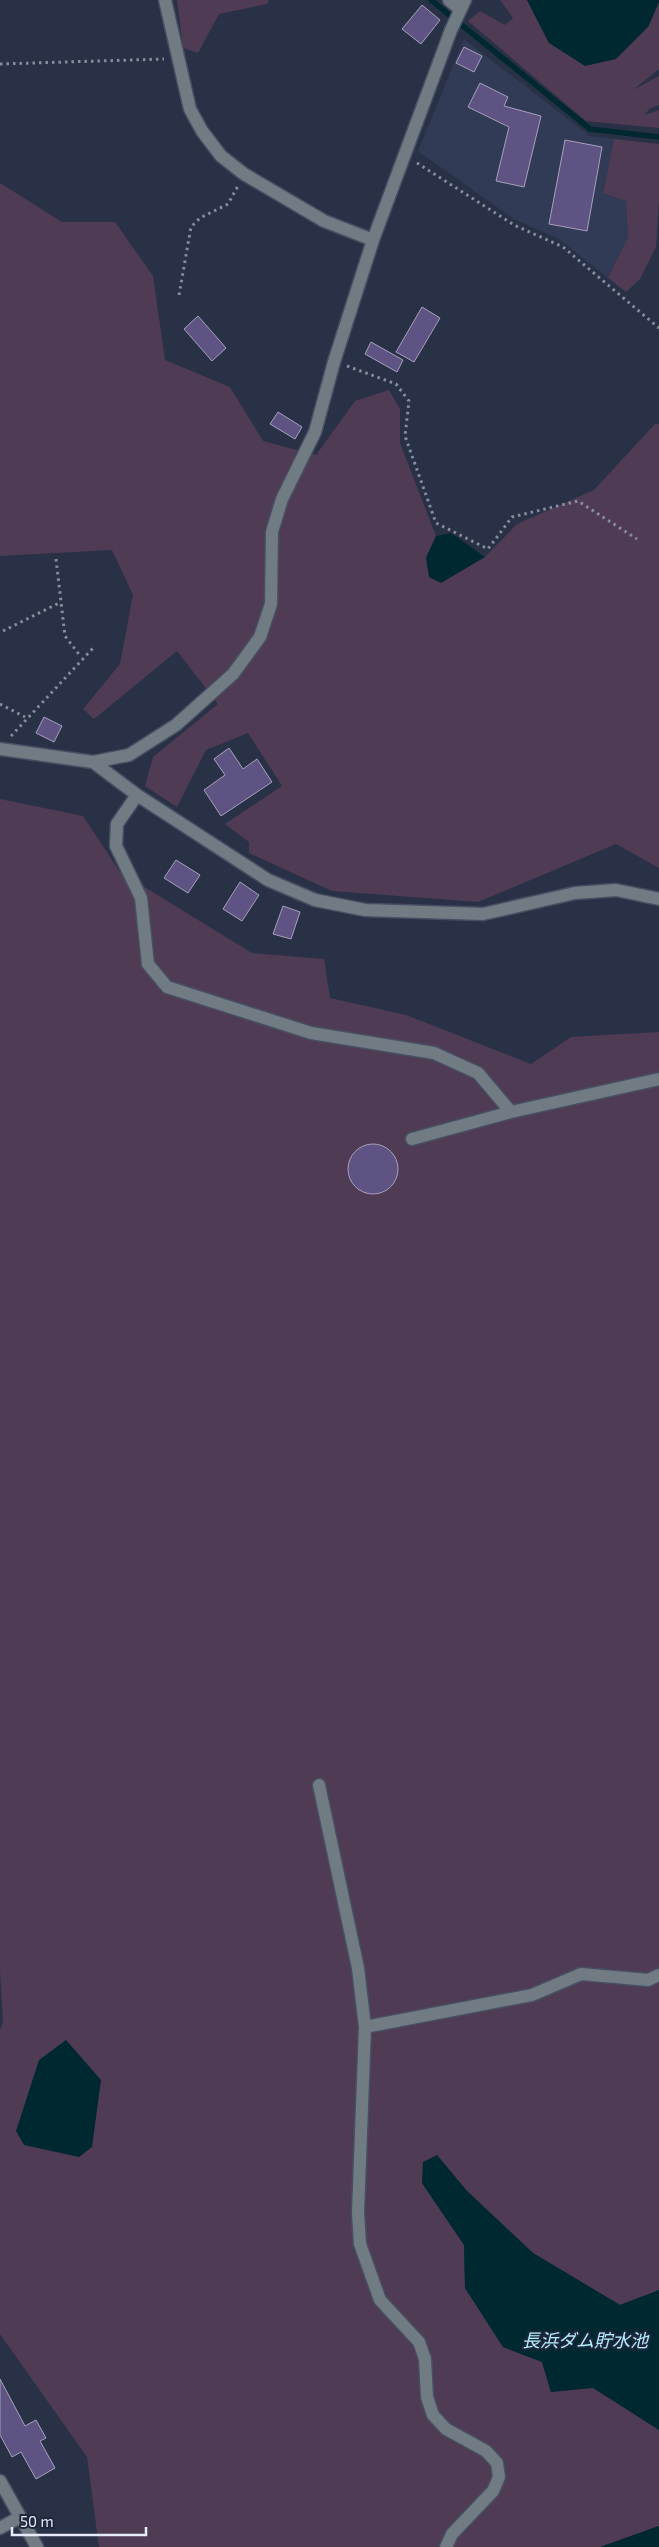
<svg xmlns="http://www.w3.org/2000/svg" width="659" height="2547" font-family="'Exo 2','Noto Sans JP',sans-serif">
	<rect width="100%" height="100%" fill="#293146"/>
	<!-- built -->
	<path fill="#313b55" d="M464 39 590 136 614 139 603 193 626 201 628 237 608 278 559 239 514 219 418 151Z"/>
	<!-- green -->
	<path fill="#503b55" d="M177 0H269L267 4 219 14 198 53 183 48Z
		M500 0H527L549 43 648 27 659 2V69L633 90 659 76V105L649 109 645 115 659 110V128L586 121 468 21 480 11 505 25 513 18Z
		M614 139 659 144V200L656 247 640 279 626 292 608 278 628 237 626 201 603 193Z
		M0 183 62 222H115L153 276 165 360 230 387 263 441 316 455 355 401 389 390 400 409V443L436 536 426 558 485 557 517 524 594 490 655 424H659V868L616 844 478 902 332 891 249 853V842L225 824 282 786 248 733 206 750 177 807 145 786 153 757 218 704 177 651 94 719 83 709 120 664 133 595 112 550 0 556Z
		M0 799 83 816 120 872 252 953 324 959 330 998 406 1015 531 1064 571 1037 659 1032V2290L620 2305 533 2253 467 2191 437 2156 422 2183 464 2245 465 2288 503 2347 542 2362 551 2392 593 2387 659 2430V2526L600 2547H99L87 2457 0 2334V2030L3 2022 0 1970Z"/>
	<!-- water -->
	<path fill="#002831" d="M527 0H659V2L648 27 616 59 585 66 549 43Z
		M451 533 485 557 441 583 429 577 426 558 436 536Z
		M66 2040 101 2080 92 2147 79 2157 24 2145 16 2131 39 2060Z
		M437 2155 467 2191 533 2253 620 2305 659 2290V2430L593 2388 551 2392 542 2362 503 2347 465 2288 464 2245 422 2183 423 2162Z
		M659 2526V2547H600Z"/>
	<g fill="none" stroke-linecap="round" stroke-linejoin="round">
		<!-- stream -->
		<path stroke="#002831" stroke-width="5.5" d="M431 0 590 129 659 137"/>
	</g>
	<!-- building -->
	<path fill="#5e5382" stroke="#a6a1bc" d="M422 5 440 20 421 44 402 29Z
		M464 47 482 56 474 72 456 63Z
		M480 83 508 97 504 106 541 116 524 187 496 181 509 127 468 107Z
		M565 140 602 147 587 231 549 224Z
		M422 307 440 318 414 362 396 352Z
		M198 316 226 348 212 361 184 329Z
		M371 342 403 360 397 372 365 354Z
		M278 412 302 427 295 439 270 424Z
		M44 717 62 726 54 742 36 733Z
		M229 748 243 769 257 759 272 782 221 816 204 790 225 775 214 759Z
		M176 860 200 875 188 893 164 878Z
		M240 882 259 895 242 921 223 909Z
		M283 906 300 912 291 939 273 934Z
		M348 1169a25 25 0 1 1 50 0a25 25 0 1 1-50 0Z
		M0 2379 25 2426 36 2420 46 2438 40 2441 55 2468 36 2479 21 2452 12 2457 0 2435Z"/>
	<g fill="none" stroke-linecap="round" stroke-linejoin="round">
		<!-- minor casing -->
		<g stroke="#474f63" stroke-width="15">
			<path id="minor" d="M165 0 190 109 202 131 221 156 244 174 324 221 373 240
				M449 0 460 9
				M0 749 93 762 129 755 176 725 233 674 260 637 271 604 272 532 282 499 315 432 334 362 373 240 451 30 465 0
				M93 762 137 795 268 880 315 900 365 910 483 914 575 893 616 890 659 899
				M137 795 117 824 116 846 141 898 148 964 167 987 311 1033 434 1053 478 1073 511 1112
				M412 1139 511 1112 659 1079
				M319 1785 358 1968 365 2027 358 2213 360 2244 380 2300 419 2342 425 2359 427 2397 433 2415 446 2429 486 2451 497 2463 499 2477 493 2491 452 2534 446 2547
				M365 2027 532 1995 581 1974 648 1980 659 1975
				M0 2481 37 2547
				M0 2528 20 2517"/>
		</g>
		<!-- path -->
		<path stroke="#868d9e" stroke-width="3" stroke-dasharray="2.5 4" stroke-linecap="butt" d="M0 64 164 59
			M417 163 514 225 563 247 659 328
			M179 295 191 227 200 218 228 204 238 186
			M347 366 396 384 409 401 405 436 436 523 488 549 512 517 578 501 637 539
			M56 559 65 636 81 657
			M3 631 61 602
			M0 704 25 717
			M11 736 95 646"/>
		<!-- minor -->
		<use href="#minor" stroke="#717b84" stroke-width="12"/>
	</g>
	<g text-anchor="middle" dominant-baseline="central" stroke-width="4" stroke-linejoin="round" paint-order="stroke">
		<!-- water labels -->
		<g font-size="18" font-style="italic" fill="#b2eefe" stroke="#1f273c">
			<text x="585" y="2340">長浜ダム貯水池</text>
		</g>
	</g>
	<!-- scale -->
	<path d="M12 2527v8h134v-8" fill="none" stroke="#e5ebf9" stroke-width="2.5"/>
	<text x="20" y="2527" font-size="15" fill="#e5ebf9" stroke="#1f273c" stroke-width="4" paint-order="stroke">50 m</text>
</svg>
